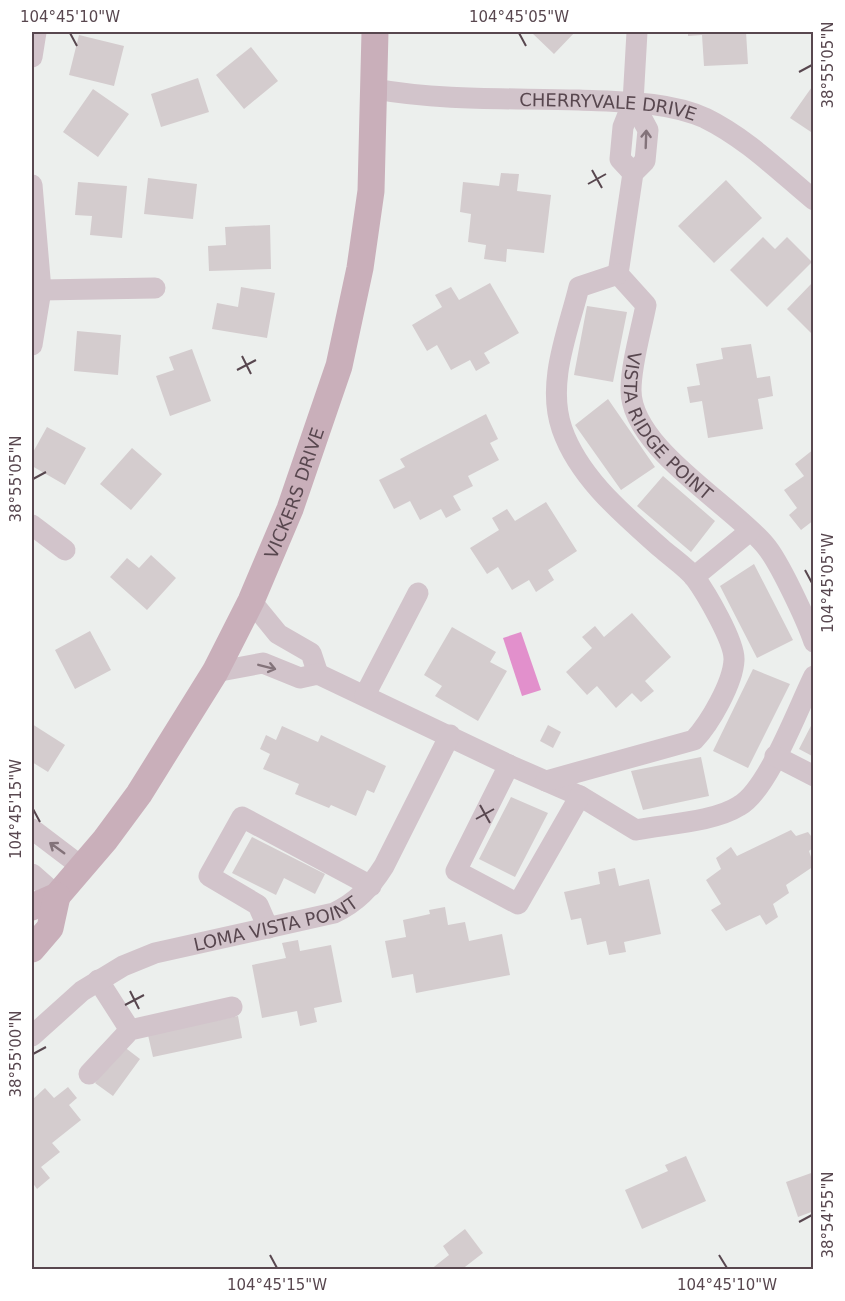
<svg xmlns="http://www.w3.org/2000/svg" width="845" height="1301" font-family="'DejaVu Sans',sans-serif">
	<rect width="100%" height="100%" fill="#ecefed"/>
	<!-- water -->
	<path fill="#e290cc" d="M521 632 541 690 522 696 503 638Z"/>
	<!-- building -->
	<path fill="#d4ccce" d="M531 32H575L554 54Z
		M688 32H746L748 64 704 66 702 35 688 36Z
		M79 35 124 46 114 86 69 75Z
		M251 47 278 81 244 109 216 75Z
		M198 78 209 112 161 127 151 94Z
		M814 84V134L790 118Z
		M93 89 129 114 98 157 63 132Z
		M501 173 519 174 517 191 551 195 544 253 507 249 506 262 484 259 486 245 468 242 471 214 460 212 463 182 499 186Z
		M148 178 197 184 193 219 144 214Z
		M726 180 762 218 714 263 678 226Z
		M78 182 127 186 122 238 90 235 92 216 75 215Z
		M270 225 271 269 209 271 208 246 226 245 225 227Z
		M763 237 775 249 787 237 812 262 767 307 730 270Z
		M490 283 519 333 484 353 490 363 476 371 470 360 451 370 437 345 427 351 412 325 442 307 435 295 451 287 459 300Z
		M812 283 814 284V336L787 309Z
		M241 287 275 293 267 338 212 329 217 303 238 307Z
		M587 306 627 312 613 382 574 375Z
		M77 331 121 335 118 375 74 371Z
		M751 344 757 378 770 376 773 396 758 399 763 429 708 438 702 401 690 403 687 387 700 385 696 364 723 359 721 348Z
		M192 349 211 401 170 416 156 376 174 370 169 357Z
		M608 399 655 467 621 490 575 425Z
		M486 414 498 439 490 443 499 460 468 476 473 486 453 496 461 510 446 518 441 509 420 520 410 501 394 509 379 480 405 467 400 459Z
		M47 427 86 448 65 485 32 466V454Z
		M132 448 162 474 131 510 100 484Z
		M814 449V520L801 530 789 515 797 508 784 490 804 476 795 464Z
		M663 476 715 521 691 552 637 506Z
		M546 502 577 551 548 570 554 580 536 592 529 580 512 590 498 567 487 574 470 548 499 530 492 518 507 509 515 521Z
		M151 555 176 578 147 610 110 577 127 558 139 568Z
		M754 564 793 640 757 658 720 586Z
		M632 613 671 657 645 681 654 691 641 702 632 693 616 708 597 686 587 695 566 672 592 648 582 637 595 626 604 637Z
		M452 627 496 652 490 662 507 671 478 721 435 696 442 686 424 675Z
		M90 631 111 670 75 689 55 650Z
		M753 669 790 684 748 768 713 751Z
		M814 720V757L799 749Z
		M32 724 65 745 48 772 32 762Z
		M548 725 561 732 553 748 540 741Z
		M282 726 318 742 321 735 386 766 374 793 367 790 356 816 331 805 329 808 295 794 299 784 263 769 270 754 260 749 266 735 276 740Z
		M701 757 709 796 643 810 631 771Z
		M511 797 548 813 515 877 479 859Z
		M791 830 796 836 808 832 814 840V847L809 851 814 866 786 885 789 893 773 904 778 917 766 925 760 915 726 931 711 910 721 904 706 880 721 869 716 858 731 847 737 856Z
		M252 837 325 874 315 894 284 878 276 895 232 873Z
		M615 868 619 886 649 879 661 934 624 942 626 952 609 955 606 941 587 945 581 918 571 920 564 892 600 884 598 872Z
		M445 907 448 925 465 922 469 941 502 934 510 975 416 993 413 974 392 978 385 941 406 937 403 920 430 914 429 910Z
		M298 940 300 951 331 945 342 1002 314 1008 317 1022 300 1026 297 1011 262 1018 252 965 286 958 282 943Z
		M238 1016 242 1038 153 1057 148 1035Z
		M123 1046 140 1059 113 1096 95 1083Z
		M68 1087 77 1098 69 1105 81 1120 52 1143 60 1152 41 1167 50 1178 37 1189 32 1182V1100L45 1088 54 1098Z
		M686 1156 706 1201 642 1229 625 1190 668 1171 665 1165Z
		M814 1172V1211L798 1217 786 1182Z
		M465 1229 483 1253 461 1270H430L449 1255 443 1246Z"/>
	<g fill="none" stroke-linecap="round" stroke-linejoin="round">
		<!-- minor -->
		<g stroke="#d2c4cb" stroke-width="21">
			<path d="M32 57 36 32"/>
			<path id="s1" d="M375 89C442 101 511 98 579 100 620 102 667 101 705 118 746 138 779 171 814 200"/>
			<path d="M633 173 620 159 623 127 633 102 637 32"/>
			<path d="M32 185 41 290 32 345"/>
			<path id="s2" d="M618 274 646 305C641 331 631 364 631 390 631 448 731 504 765 545 779 561 807 621 814 642"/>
			<path d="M618 274 633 173 645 161 648 130 633 102"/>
			<path d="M41 290 155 288"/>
			<path d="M32 525 65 550"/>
			<path d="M694 577 750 531"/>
			<path d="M251 601 278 634 311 653 318 674"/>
			<path d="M215 672 263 663 300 678 318 674 509 765 580 796 636 830C666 824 714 822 739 806 768 790 798 708 814 676"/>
			<path d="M365 695 418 593"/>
			<path d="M775 756 814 776"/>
			<path d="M509 765 456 871 518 904 580 796"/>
			<path d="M546 781 694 740C710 723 733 683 734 660 735 642 706 593 695 578 686 567 671 557 661 548 624 515 579 478 562 429 546 383 568 332 579 287L618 274"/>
			<path d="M32 829 82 867"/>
			<path d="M32 874 57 896"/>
			<path d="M268 928 258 905 209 876 242 817 371 886"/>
			<path d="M98 980 130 1030"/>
			<path id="s3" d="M32 1036 82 991 123 966 155 953 334 913C357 902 370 888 384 866L450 735"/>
			<path d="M89 1074 130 1030 232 1007"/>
		</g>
		<!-- major -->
		<g stroke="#c9afba" stroke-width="27">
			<path id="s4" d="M32 907 57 896 105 840 139 794 215 672 251 601 290 509 339 366 360 268 371 191 375 32"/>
			<path d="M32 949 50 928 57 896"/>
		</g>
	</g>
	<!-- one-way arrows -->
	<defs><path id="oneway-shaft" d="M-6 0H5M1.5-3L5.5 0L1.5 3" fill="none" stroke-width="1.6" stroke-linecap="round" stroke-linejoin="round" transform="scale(1.5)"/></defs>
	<g stroke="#83737a">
		<use href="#oneway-shaft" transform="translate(646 139) rotate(-88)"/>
		<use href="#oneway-shaft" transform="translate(267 667) rotate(14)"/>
		<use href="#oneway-shaft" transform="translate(57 848) rotate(-144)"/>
	</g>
	<!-- ticks -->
	<path fill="none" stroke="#58474f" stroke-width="2" d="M70 33 77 46M519 33 526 46M799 72 812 65M592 170 602 188M588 184 606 174M242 356 251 374M237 370 256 360M33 479 46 472M805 570 812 583M480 805 490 823M33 809 40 822M476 819 494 809M130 991 139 1009M125 1005 144 995M33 1054 46 1047M799 1222 812 1215M270 1255 277 1268M719 1255 727 1268"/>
	<g text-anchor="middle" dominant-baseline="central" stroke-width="6" stroke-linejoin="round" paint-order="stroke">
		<!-- street labels -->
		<g font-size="18" fill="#58474f" stroke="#fff">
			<text stroke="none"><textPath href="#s1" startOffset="234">CHERRYVALE DRIVE</textPath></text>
			<text stroke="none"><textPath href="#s2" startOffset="177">VISTA RIDGE POINT</textPath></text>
			<text stroke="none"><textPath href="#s4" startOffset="498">VICKERS DRIVE</textPath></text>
			<text stroke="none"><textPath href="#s3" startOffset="274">LOMA VISTA POINT</textPath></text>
		</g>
	</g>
	<!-- border -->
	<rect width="845" height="1301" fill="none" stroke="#ffffff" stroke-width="66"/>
	<rect x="33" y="33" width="779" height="1235" fill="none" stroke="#58474f" stroke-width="2"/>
	<g font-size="15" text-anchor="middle" fill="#58474f">
		<text x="70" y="22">104°45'10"W</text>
		<text x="519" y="22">104°45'05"W</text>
		<text transform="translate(828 65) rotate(-90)" y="5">38°55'05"N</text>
		<text transform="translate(16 479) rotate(-90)" y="5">38°55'05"N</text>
		<text transform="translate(828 583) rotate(-90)" y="5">104°45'05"W</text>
		<text transform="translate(16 809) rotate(-90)" y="5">104°45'15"W</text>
		<text transform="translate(16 1054) rotate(-90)" y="5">38°55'00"N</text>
		<text transform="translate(828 1215) rotate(-90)" y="5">38°54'55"N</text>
		<text x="277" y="1290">104°45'15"W</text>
		<text x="727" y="1290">104°45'10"W</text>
	</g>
</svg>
